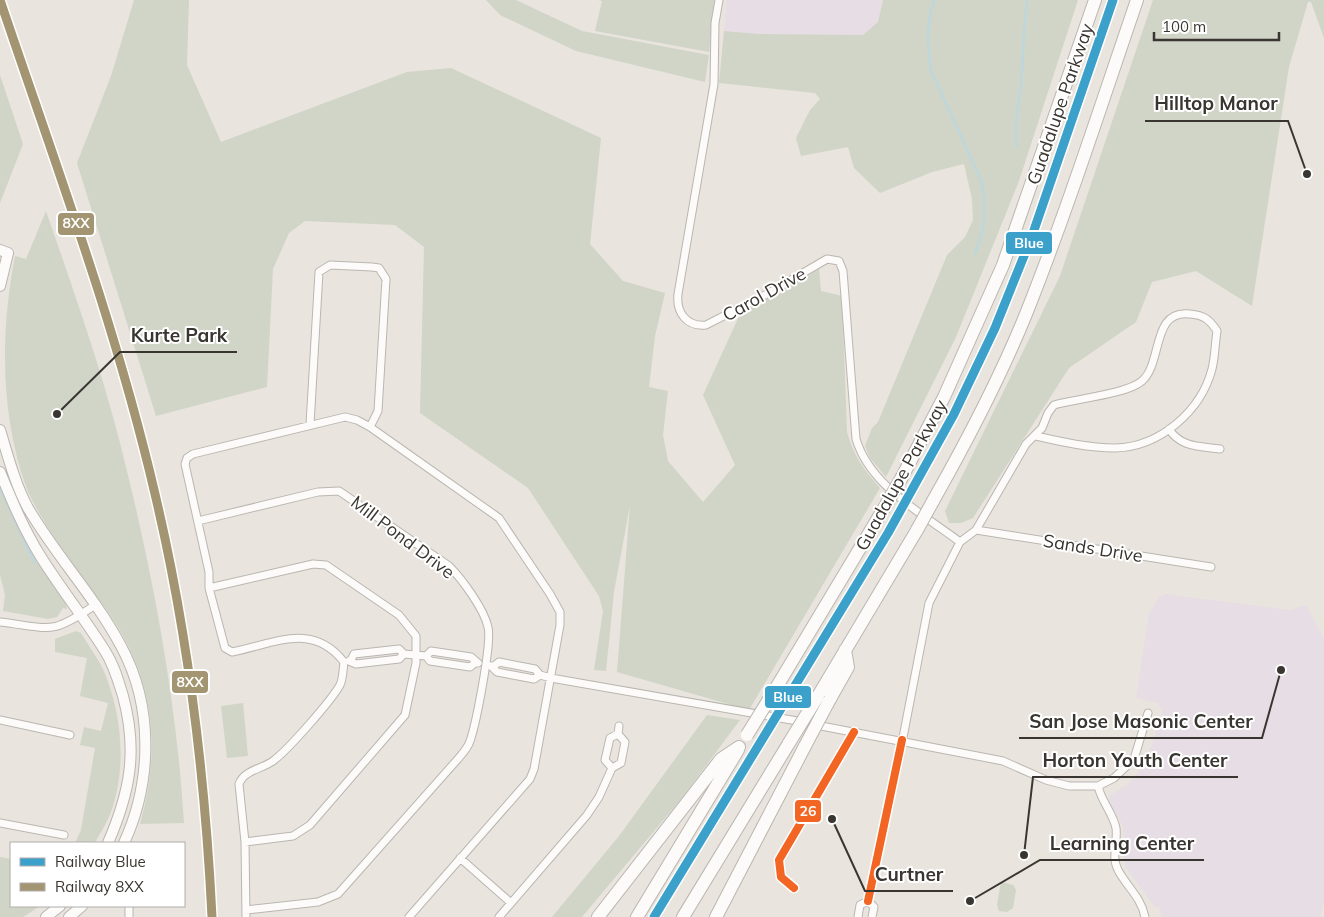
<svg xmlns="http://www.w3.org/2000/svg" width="1324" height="917" font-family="Mulish,sans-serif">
	<rect width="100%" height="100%" fill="#e9e4dd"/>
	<!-- industrial -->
	<path fill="#e6dde5" d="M727 0H883L878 22 863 35 759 34 724 31Z
		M1165 594 1290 610 1306 605 1324 639V901L1320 917H1162L1159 906 1155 907 1125 866 1123 826 1111 805 1109 796 1127 785 1145 765 1163 711 1158 703 1136 698 1149 614 1159 597Z"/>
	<!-- green -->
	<path fill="#d0d5c7" d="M134 0H189L187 65 221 142 407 72 451 68 601 138 590 244 623 281 665 293 655 336 649 387 668 391 663 435 668 461 703 502 735 465 703 395 741 312 784 291 819 269 821 291 842 296 847 432C853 455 864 470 880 488L749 710 617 672 630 505 614 592 606 671 594 670 603 611 599 596 528 488 420 413 424 247 395 225 305 221 289 233 273 269 267 387 156 416 77 163 111 76Z
		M486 0H516L582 31 709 55 705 82 576 51 500 15Z
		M598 0H715L709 52 595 31 602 1Z
		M883 0H1078L1019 181 956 337 886 477 870 458 865 446 872 428 878 422 947 255 965 237 973 220 972 199 964 164 932 172 880 193 854 168 848 147 801 156 796 138 810 110 820 99 815 93 719 83 724 31 759 34 863 35 878 22Z
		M1153 0H1324V38L1311 2H1308L1289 67 1252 306 1196 271 1152 282 1136 322 1069 368 973 518 961 523H949L945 511 1060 276Z
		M0 75 23 144 0 203Z
		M46 211C72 286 99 362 119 439 151 564 176 694 184 823L140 824C161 750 155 682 112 618 84 576 50 538 28 492 0 418 0 333 15 256L26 259Z
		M0 482 24 538 37 562 65 602 67 609 63 608 57 617 48 619 3 611 5 595 0 575Z
		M76 631 81 633C88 645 97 657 103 669 122 713 127 767 111 812 107 823 100 833 95 843H75L81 830 95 748 80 745 84 727 101 731 108 703 80 696 87 658 55 652V639Z
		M243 703 248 756 227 758 221 706Z
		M707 715 740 720 681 799 582 917H552L619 836Z
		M0 857 11 859V906H40L23 917H0Z
		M1001 882 1013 885 1016 890 1013 908 1007 912 999 911 997 905Z"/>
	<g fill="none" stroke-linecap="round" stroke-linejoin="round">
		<!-- stream -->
		<path stroke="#bed7dc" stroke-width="2.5" d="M934 0C926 25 927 47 932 73L981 180C987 207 985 228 975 254
			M1017 147C1013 121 1021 96 1022 70 1024 46 1023 23 1028 0
			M0 488 34 562"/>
		<!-- street casing -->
		<g stroke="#bab6b0" stroke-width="9">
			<path id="street" d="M719 0 715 23 714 84 678 294C676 313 687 327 706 325L767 294 827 259 839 261 843 271 856 439C870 486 923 514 960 542
				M310 424 319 272 330 265 372 267 379 268 386 279 378 411 370 427
				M1169 429C1181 448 1200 446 1220 449
				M198 521 318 492 339 491 449 566C462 579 484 609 488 627 492 643 476 724 470 741 468 748 462 754 457 760L338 894 318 902 246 910
				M976 530 1211 567
				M209 588 313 564 326 565 399 615 416 636V663L405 715 310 825 293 836 245 842
				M0 622C51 628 50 636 95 605
				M426 656 431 651 471 657 478 663
				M351 660 354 654 399 649 404 654 426 656 430 661 470 667 475 663
				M349 661 356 664 399 659 404 654
				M491 666 497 672 534 679 540 675
				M494 666 499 662 535 669 540 675 551 678 803 722
				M0 720 70 735
				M816 725 1003 761 1046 780 1069 786H1098L1114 778 1134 759 1148 713
				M618 734 619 726
				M612 768 605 760 610 738 618 734
				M1098 786C1101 801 1113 813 1116 828 1118 842 1111 857 1118 870 1127 887 1141 897 1145 917
				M0 823 64 835
				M460 858 511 903
				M868 901 900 753 929 603 960 542 976 530 1026 444 1042 428 1048 413 1054 405C1075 399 1127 394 1142 381 1163 363 1151 309 1190 314 1204 315 1210 320 1217 331 1215 344 1215 357 1212 369 1201 411 1160 447 1115 448 1089 448 1062 442 1036 436
				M868 901 874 907 872 917
				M129 906V917
				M246 917 245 842 239 784C244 770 262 769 273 761 288 750 331 701 340 685 343 679 343 669 344 662 312 621 274 644 232 652L225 648 209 588V572L185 464 187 458 193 454 345 417 357 420 370 427 499 518 550 594 560 612V625L534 769 530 779 409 917
				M499 917 587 815 599 797 612 768 621 763 625 742 618 734
				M858 917 860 905 868 901"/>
		</g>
		<!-- secondary casing -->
		<g stroke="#bab6b0" stroke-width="12">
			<path id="secondary" d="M0 250 8 253 0 286
				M0 430C8 456 15 484 28 508 56 556 95 597 121 646 154 707 152 782 124 843
				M0 472C12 501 24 530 41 557 61 589 85 619 105 651 114 665 118 680 123 696 138 751 130 792 108 843
				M46 917 60 906
				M69 917 82 906"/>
		</g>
		<!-- highway casing -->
		<g stroke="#bab6b0" stroke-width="14">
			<path id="highway" d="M902 477 944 397 1003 265 1095 0
				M933 501C967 441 1000 378 1026 314 1067 211 1101 105 1137 0
				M776 688 886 505
				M818 696 917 530
				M830 699 848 667 845 650
				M598 917 721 759 739 747
				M637 917 738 750
				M683 917 789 743
				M716 917 805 746"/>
		</g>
		<!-- street -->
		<use href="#street" stroke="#fcfbfa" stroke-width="7"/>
		<!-- secondary -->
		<use href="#secondary" stroke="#fcfbfa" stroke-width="10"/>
		<!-- highway -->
		<use href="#highway" stroke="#fcfbfa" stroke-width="12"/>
		<!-- highway-bridge casing -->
		<g stroke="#bab6b0" stroke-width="14" stroke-linecap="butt">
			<path id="highway-bridge" d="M886 505 902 477
				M917 530 933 501
				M747 735 776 688
				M789 743 818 696
				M805 746 830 699"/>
		</g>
		<!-- highway-bridge -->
		<use href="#highway-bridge" stroke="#fcfbfa" stroke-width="12"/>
		<!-- bus-1 casing -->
		<g stroke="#fff" stroke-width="11">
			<path id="bus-1" d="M794 888 781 877 779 860 854 732
				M868 901 902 740"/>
		</g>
		<!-- bus-1 -->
		<use href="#bus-1" stroke="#f26522" stroke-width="8"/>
		<!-- rail-1 casing -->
		<g stroke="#fff" stroke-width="12">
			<path id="rail-1" d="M654 917 888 533 954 414 995 328 1032 236 1113 0"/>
		</g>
		<!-- rail-2 casing -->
		<g stroke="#fff" stroke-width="12">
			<path id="rail-2" d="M0 0C55 163 116 326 155 494 188 633 205 774 212 917"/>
		</g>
		<!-- rail-1 -->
		<use href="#rail-1" stroke="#3ba1cb" stroke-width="9"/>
		<!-- rail-2 -->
		<use href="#rail-2" stroke="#a39571" stroke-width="9"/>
	</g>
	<g text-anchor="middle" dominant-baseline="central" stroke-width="4" stroke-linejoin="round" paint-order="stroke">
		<!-- street labels -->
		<g font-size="18" fill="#393530" stroke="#fff">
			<text transform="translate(1060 104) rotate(-71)">Guadalupe Parkway</text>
			<text transform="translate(764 294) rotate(-29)">Carol Drive</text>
			<text transform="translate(901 475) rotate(-61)">Guadalupe Parkway</text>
			<text transform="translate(403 537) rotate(37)">Mill Pond Drive</text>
			<text transform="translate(1093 548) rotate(9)">Sands Drive</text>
		</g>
	</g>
	<!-- callouts -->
	<path fill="none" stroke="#393530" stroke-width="2" d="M1307 174L1288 121H1145M57 414L120 352H237M1281 670L1262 738H1019M1024 855L1033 777H1238M970 901L1040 860H1204M832 819L865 891H953"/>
	<g fill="#393530" stroke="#fff" stroke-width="2">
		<circle cx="1307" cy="174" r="5"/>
		<circle cx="57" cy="414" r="5"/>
		<circle cx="1281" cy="670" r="5"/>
		<circle cx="1024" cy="855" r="5"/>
		<circle cx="970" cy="901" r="5"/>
		<circle cx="832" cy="819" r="5"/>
	</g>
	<g font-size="19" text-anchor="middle" font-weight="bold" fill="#393530" stroke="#fff" stroke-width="4" stroke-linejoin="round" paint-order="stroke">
		<text x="1216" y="110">Hilltop Manor</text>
		<text x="179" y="342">Kurte Park</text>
		<text x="1141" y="728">San Jose Masonic Center</text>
		<text x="1135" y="767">Horton Youth Center</text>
		<text x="1122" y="850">Learning Center</text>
		<text x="909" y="881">Curtner</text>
	</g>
	<g stroke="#fff" stroke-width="2">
		<rect x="57" y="212" width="38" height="24" rx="5" fill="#a39571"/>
		<rect x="1005" y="231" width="48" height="24" rx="5" fill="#3ba1cb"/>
		<rect x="171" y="670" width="38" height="24" rx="5" fill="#a39571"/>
		<rect x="764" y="685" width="48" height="24" rx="5" fill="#3ba1cb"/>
		<rect x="794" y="799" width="28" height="24" rx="5" fill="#f26522"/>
	</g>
	<g font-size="14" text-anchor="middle" font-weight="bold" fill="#fff">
		<text x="76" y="228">8XX</text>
		<text x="1029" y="248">Blue</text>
		<text x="190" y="687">8XX</text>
		<text x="788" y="702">Blue</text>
		<text x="808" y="816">26</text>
	</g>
	<!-- legend -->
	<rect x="10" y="842" width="175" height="65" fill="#ffffff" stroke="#b0aeac"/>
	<rect x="20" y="858" width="25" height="8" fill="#3ba1cb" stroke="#b0aeac"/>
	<text x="55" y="867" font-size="15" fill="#393530">Railway Blue</text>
	<rect x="20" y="883" width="25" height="8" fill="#a39571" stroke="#b0aeac"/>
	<text x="55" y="892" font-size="15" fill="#393530">Railway 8XX</text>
	<!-- scale -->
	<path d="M1154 32v8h125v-8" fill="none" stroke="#393530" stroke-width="2.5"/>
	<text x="1162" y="32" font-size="15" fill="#393530" stroke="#ffffff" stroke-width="4" paint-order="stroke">100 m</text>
</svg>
